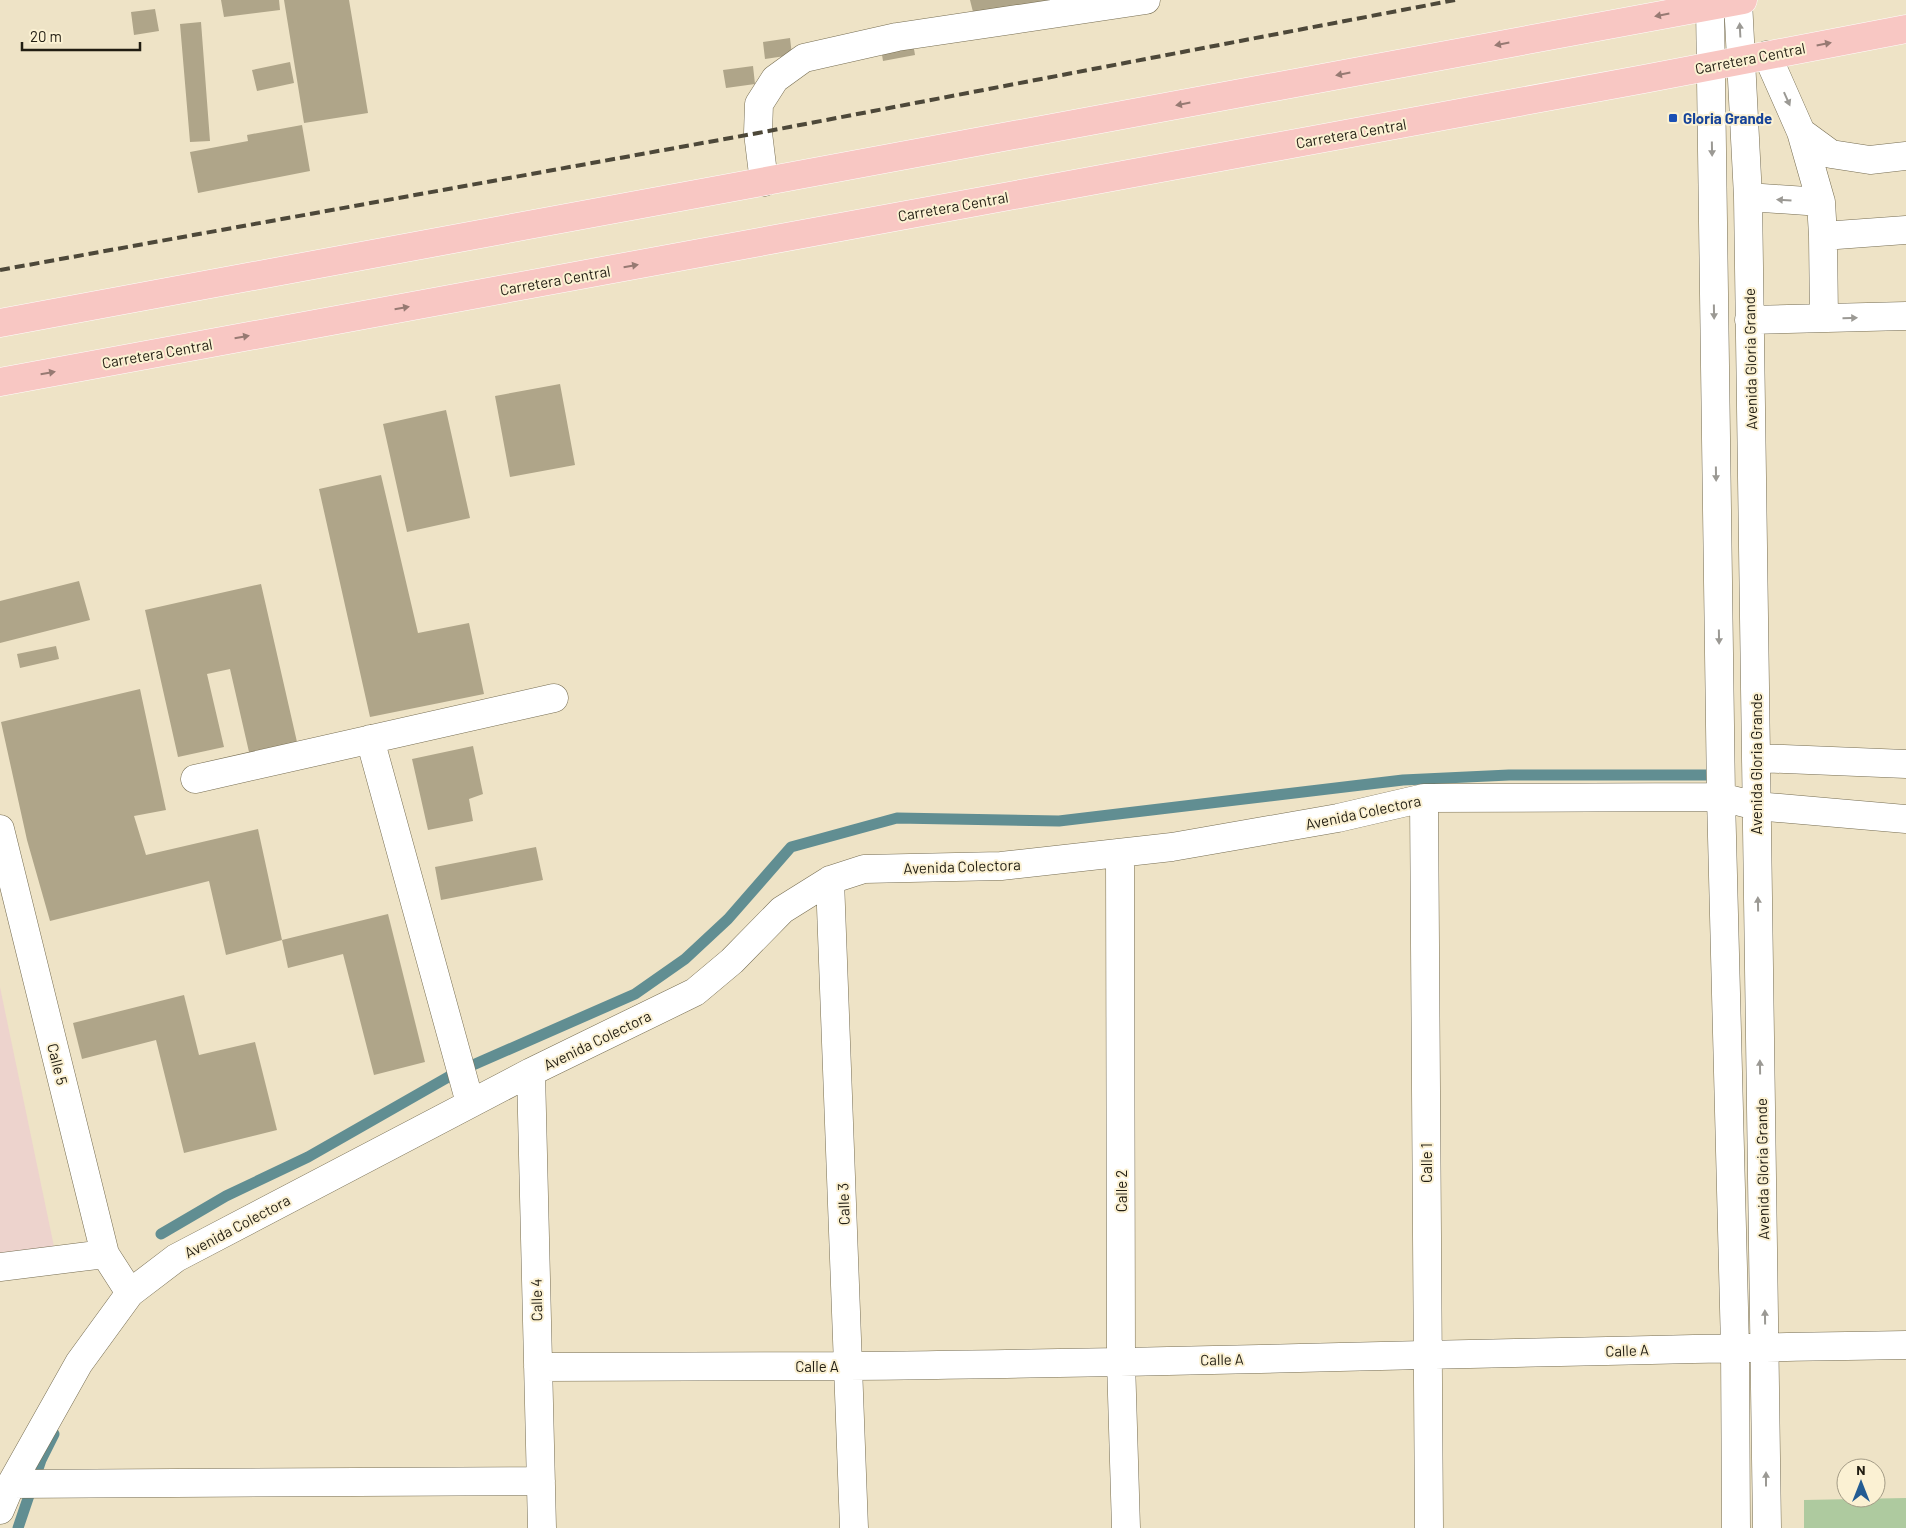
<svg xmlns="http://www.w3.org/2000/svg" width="1906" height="1528" font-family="Barlow,sans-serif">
	<rect width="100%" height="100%" fill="#eee3c6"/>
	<!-- industrial -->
	<path fill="#edd3cd" d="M0 987 57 1261 0 1263Z"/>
	<!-- green -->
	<path fill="#aeca9f" d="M1906 1498V1528H1804V1500Z"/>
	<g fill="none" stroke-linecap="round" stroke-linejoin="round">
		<!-- stream -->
		<path stroke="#618e92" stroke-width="11" d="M161 1234 226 1196 308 1157 457 1072 635 994 685 959 728 919 791 847 897 818 1059 821 1403 780 1509 775H1710
			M18 1528 41 1460 54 1434"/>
	</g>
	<!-- building -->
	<path fill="#afa589" d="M221 0H279L280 10 224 17Z
		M284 0H349L368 113 304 123Z
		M970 0H1069L975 20Z
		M155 9 159 31 134 35 131 12Z
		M201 22 210 141 190 142 180 24Z
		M912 37 915 55 883 61 880 42Z
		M790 38 792 55 765 59 763 42Z
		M290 62 294 83 257 91 252 70Z
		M753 66 755 84 726 88 723 70Z
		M302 125 310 171 198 193 190 152 248 141 247 135Z
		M560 384 575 465 510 477 495 396Z
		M446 410 470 518 407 532 383 424Z
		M381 475 418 633 469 623 484 694 370 717 319 489Z
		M79 581 90 620 0 643V601Z
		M261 584 297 742 249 752 230 669 207 674 224 747 178 757 145 610Z
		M56 646 59 659 20 668 17 654Z
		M140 689 166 810 134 816 146 855 258 829 282 940 226 955 209 881 50 921 27 840 1 722Z
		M473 746 483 794 469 799 473 821 428 830 412 759Z
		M536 847 543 880 441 900 435 867Z
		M388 914 425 1062 374 1075 343 954 288 968 282 940Z
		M184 995 199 1055 255 1042 277 1130 184 1153 156 1040 82 1059 73 1023Z"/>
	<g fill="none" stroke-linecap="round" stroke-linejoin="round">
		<!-- minor casing -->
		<g stroke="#766d52" stroke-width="29">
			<path id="minor" d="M1738 1 1748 197 1767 1528
				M1710 6 1721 797 1735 1347 1736 1528
				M1767 55 1801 132 1831 154 1870 160 1906 156
				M1801 132 1821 202 1823 236 1824 318
				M764 182 758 133 759 104 775 79 804 58 897 37 1146 0
				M1748 197 1821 202
				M1823 236 1906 230
				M1749 320 1906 316
				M370 739 470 1103
				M1757 758 1906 764
				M195 779 554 698
				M1424 798 1429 1528
				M0 829 105 1254 130 1293
				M1120 853 1121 1361 1126 1528
				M830 880 854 1528
				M531 1072 542 1528
				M0 1267 105 1254
				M538 1367C641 1367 744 1367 848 1366 1200 1363 1553 1350 1906 1345
				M11 1484 541 1481
				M0 1510 11 1484 79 1363 130 1293 176 1258 531 1072 695 992 732 961 782 910 830 880 864 869 1001 866 1172 847 1338 818 1424 798 1721 797 1756 806 1906 819"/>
		</g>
		<!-- highway casing -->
		<g stroke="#fff" stroke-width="29">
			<path id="highway" d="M0 323 1743 0
				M0 382 1644 79 1906 29"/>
		</g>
		<!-- minor -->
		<use href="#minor" stroke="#fff" stroke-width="28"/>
		<!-- highway -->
		<use href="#highway" stroke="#f8c7c3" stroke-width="28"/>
		<!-- rail -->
		<path stroke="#4d4839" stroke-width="4" stroke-dasharray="10 5" stroke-linecap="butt" d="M0 270 758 133 1455 0"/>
	</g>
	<!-- one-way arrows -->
	<defs><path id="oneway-solid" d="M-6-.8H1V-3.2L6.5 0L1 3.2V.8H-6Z" transform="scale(1.25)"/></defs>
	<g fill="#977a73">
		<use href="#oneway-solid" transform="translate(1662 15) rotate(169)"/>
		<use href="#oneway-solid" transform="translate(1502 44) rotate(169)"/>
		<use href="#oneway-solid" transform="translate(1824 44) rotate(-11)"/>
		<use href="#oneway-solid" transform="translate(1343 74) rotate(169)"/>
		<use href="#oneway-solid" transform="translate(1183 104) rotate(169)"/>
		<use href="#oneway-solid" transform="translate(631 266) rotate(-10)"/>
		<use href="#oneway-solid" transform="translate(402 308) rotate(-10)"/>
		<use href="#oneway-solid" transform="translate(242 337) rotate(-10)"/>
		<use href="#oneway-solid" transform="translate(48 373) rotate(-10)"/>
	</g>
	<g fill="#9b9994">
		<use href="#oneway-solid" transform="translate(1740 30) rotate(-93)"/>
		<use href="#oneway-solid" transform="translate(1787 99) rotate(66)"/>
		<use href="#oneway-solid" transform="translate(1712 149) rotate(89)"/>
		<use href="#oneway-solid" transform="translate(1784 200) rotate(-176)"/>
		<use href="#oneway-solid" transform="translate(1714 312) rotate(89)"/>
		<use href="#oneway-solid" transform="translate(1850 318) rotate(-1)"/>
		<use href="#oneway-solid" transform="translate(1716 474) rotate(89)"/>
		<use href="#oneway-solid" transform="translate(1719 637) rotate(89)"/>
		<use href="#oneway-solid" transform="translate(1758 904) rotate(-91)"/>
		<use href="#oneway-solid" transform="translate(1760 1067) rotate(-91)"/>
		<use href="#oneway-solid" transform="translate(1765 1317) rotate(-91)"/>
		<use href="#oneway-solid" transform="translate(1766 1479) rotate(-90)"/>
	</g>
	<!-- markers -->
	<rect fill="#1a4fb4" stroke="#fbf1d3" stroke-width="2" x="1668" y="113" width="10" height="10" rx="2.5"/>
	<g text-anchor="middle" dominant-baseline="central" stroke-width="4" stroke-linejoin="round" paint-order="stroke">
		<!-- street labels -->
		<g font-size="15" fill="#211d12" stroke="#fbf1d3">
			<text transform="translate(1750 58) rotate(-11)">Carretera Central</text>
			<text transform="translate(1351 133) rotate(-10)">Carretera Central</text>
			<text transform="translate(953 206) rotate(-10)">Carretera Central</text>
			<text transform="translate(555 280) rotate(-10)">Carretera Central</text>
			<text transform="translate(157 353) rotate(-10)">Carretera Central</text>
			<text transform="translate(1750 359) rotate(-91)">Avenida Gloria Grande</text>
			<text transform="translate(1756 764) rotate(-90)">Avenida Gloria Grande</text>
			<text transform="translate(1363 812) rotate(-12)">Avenida Colectora</text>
			<text transform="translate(962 866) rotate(-2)">Avenida Colectora</text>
			<text transform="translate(597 1040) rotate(-26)">Avenida Colectora</text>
			<text transform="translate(58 1064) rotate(76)">Calle 5</text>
			<text transform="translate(1426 1163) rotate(-90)">Calle 1</text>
			<text transform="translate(1762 1169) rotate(-91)">Avenida Gloria Grande</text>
			<text transform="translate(1121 1191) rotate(-90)">Calle 2</text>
			<text transform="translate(843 1204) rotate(-92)">Calle 3</text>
			<text transform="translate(237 1226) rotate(-28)">Avenida Colectora</text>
			<text transform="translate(536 1300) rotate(-91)">Calle 4</text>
			<text transform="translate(1627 1350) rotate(-2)">Calle A</text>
			<text transform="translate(1222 1359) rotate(-1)">Calle A</text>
			<text x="817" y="1366">Calle A</text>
		</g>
		<!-- transit labels -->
		<g font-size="15" font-weight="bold" fill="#164399" stroke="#fbf1d3" text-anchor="start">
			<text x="1683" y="118">Gloria Grande</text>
		</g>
	</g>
	<!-- north arrow -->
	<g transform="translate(1861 1483)"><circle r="24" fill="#fbf1d3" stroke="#a49c86"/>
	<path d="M0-4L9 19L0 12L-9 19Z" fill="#235c93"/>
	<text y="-8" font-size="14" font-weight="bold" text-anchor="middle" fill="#211d12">N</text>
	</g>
	<!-- scale -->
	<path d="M22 42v8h118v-8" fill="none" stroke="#211d12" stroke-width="2.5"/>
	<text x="30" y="42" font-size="15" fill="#211d12" stroke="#fbf1d3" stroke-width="4" paint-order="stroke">20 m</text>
</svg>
